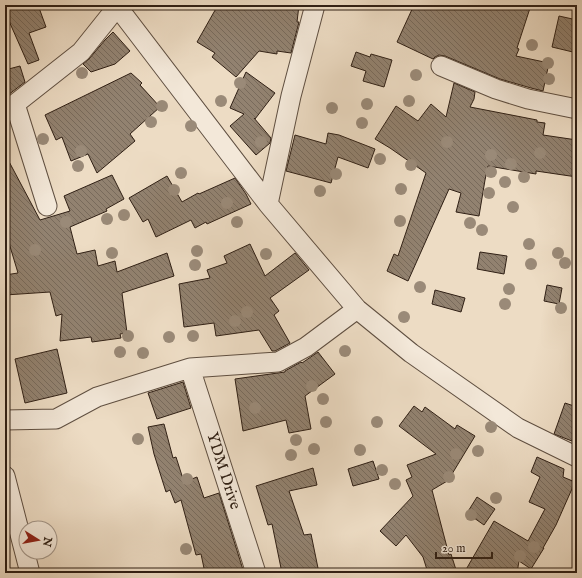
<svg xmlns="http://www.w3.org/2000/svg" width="582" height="578" font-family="'IM FELL English',serif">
	<defs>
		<pattern id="building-back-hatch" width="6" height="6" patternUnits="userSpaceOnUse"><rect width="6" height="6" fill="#928270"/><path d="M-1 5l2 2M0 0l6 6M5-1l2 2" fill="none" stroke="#786a5b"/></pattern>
	</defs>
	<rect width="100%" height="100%" fill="#eddcc4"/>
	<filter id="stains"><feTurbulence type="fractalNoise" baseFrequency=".005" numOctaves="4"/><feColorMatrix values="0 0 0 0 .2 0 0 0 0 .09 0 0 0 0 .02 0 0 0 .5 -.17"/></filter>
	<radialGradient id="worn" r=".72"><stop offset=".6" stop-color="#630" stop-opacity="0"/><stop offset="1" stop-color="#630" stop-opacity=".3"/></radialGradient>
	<!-- building -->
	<path fill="url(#building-back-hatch)" stroke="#302015" d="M15 5H38L46 27 29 33 39 60 28 64 5 12V8Z
		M218 5H299L297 22H299L291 53 277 51V54L259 51 236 77 212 57 215 53 197 42Z
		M414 5H447L472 9 473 5H531L517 48 519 49 516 56 549 63 543 91 531 88 500 79 445 56 439 55 435 57 433 59 397 42Z
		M559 16 577 20V53L552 47Z
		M113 32 130 51 115 64 91 72 83 64 89 59 105 40Z
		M356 52 370 57 371 54 392 60 384 87 363 81 366 71 351 66Z
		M20 66 25 82 8 95 5 99V70Z
		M246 72 275 93 255 119 254 118 271 138 270 143 256 155 230 126 244 114 230 108Z
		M131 73 142 83 140 85 160 107 130 134 135 141 97 173 88 154 71 161 62 137 56 140 45 115Z
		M454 83 475 92 474 99 470 107 537 120V122L545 123 543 135 577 140V177L536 171V174L488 166 485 180 479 216 456 212 461 193 449 189 408 281 387 271 394 254 398 256 426 173 390 148 375 139 396 106 418 121 431 104 446 117Z
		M328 133 339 135 375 149 368 168 338 157 331 183 286 171 295 135 326 144Z
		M5 154 40 220 70 211 64 196 112 175 124 199 106 209 107 211 70 227 77 254 95 250 98 266 115 261 117 272 167 253 174 276 122 293 127 333 120 334 121 338 92 342 91 337 60 341 62 314 56 316 50 292 5 295V275L18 273 9 243 5 244Z
		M167 176 182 202 198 193 199 194 235 178 246 194 251 204 207 224 206 222 195 228 191 220 156 237 148 219 143 222 129 198Z
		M250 244 265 276 295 253 309 270 270 298 279 311 274 315 290 343 275 351H272L259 330 216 336 214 323 184 327 179 284 210 278 207 270 227 263 224 256Z
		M480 252 507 256 504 274 477 269Z
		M547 285 562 288 559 304 544 301Z
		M435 290 465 298 461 312 432 304Z
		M57 349 67 393 25 403 15 359Z
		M318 352 335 374 305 396 311 429 289 433 286 420 243 431 235 379 285 372V371L301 362 302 363Z
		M183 382 191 408 157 419 148 393Z
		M565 403 577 407V443L554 434Z
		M414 406 422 412 425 407 455 429 457 425 475 436 452 474 454 477 432 490 449 555 451 554 457 573H428L423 557 406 535 396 546 380 531 413 496 406 480 412 477 407 465 436 454 399 426Z
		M164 424 173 458 176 457 184 482 197 477 204 498 219 493 244 573H205L201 554 196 555 181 500 175 503 170 490 166 492 154 454 148 427Z
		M537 457 564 469 563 477 575 482 556 525 543 548H544L531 569 519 561 517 573H464L494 521 528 541 545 509 529 502 540 477 531 472Z
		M373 461 379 479 353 486 348 469Z
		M313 468 317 485 289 491 304 535 311 534 319 573H282L272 524 268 525 256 486Z
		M477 497 495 509 484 525 467 513Z"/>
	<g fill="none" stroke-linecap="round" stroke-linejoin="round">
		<!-- street casing -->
		<g stroke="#5f4f41" stroke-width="21">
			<path id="street" d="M116 5 268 204 357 309 411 353 518 428 577 457
				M441 66 496 89 528 99 577 109
				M268 204 291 96 315 5
				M47 206 15 104 81 52 117 7
				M190 368 256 573
				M5 420 56 419 97 397 190 368 278 362 306 347 357 309
				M5 476 30 573"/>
		</g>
		<!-- street -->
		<use href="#street" stroke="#f3e8d9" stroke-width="19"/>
	</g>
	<!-- trees -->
	<g fill="#9a8a78">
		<circle cx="532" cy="45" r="6"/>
		<circle cx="548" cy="63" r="6"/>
		<circle cx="82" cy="73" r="6"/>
		<circle cx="416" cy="75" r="6"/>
		<circle cx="549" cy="79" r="6"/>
		<circle cx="240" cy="83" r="6"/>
		<circle cx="221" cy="101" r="6"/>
		<circle cx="409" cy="101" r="6"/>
		<circle cx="367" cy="104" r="6"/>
		<circle cx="162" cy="106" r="6"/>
		<circle cx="332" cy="108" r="6"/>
		<circle cx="151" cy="122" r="6"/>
		<circle cx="362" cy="123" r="6"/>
		<circle cx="191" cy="126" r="6"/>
		<circle cx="43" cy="139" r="6"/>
		<circle cx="261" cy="142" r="6"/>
		<circle cx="447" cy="142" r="6"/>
		<circle cx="81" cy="151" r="6"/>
		<circle cx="540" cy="153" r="6"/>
		<circle cx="491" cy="155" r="6"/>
		<circle cx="380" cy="159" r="6"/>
		<circle cx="511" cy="164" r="6"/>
		<circle cx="411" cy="165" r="6"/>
		<circle cx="78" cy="166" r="6"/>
		<circle cx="491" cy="172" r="6"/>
		<circle cx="181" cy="173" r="6"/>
		<circle cx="336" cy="174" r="6"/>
		<circle cx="524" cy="177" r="6"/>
		<circle cx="505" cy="182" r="6"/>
		<circle cx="401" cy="189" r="6"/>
		<circle cx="174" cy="190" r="6"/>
		<circle cx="320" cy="191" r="6"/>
		<circle cx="489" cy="193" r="6"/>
		<circle cx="227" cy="203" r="6"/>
		<circle cx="513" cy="207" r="6"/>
		<circle cx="124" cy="215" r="6"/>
		<circle cx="107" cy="219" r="6"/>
		<circle cx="400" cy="221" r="6"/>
		<circle cx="66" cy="222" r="6"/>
		<circle cx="237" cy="222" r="6"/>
		<circle cx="470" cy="223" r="6"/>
		<circle cx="482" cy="230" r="6"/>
		<circle cx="529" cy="244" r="6"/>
		<circle cx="35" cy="250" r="6"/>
		<circle cx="197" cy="251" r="6"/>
		<circle cx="112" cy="253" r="6"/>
		<circle cx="558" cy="253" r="6"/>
		<circle cx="266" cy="254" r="6"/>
		<circle cx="565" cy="263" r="6"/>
		<circle cx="531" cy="264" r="6"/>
		<circle cx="195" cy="265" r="6"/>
		<circle cx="420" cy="287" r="6"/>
		<circle cx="509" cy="289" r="6"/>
		<circle cx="505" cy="304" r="6"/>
		<circle cx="561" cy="308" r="6"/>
		<circle cx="247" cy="312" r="6"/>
		<circle cx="404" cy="317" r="6"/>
		<circle cx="235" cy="321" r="6"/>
		<circle cx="128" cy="336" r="6"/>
		<circle cx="193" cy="336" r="6"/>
		<circle cx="169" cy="337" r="6"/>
		<circle cx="345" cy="351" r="6"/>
		<circle cx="120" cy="352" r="6"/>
		<circle cx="143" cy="353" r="6"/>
		<circle cx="312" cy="386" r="6"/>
		<circle cx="323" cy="399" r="6"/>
		<circle cx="255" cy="408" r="6"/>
		<circle cx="326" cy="422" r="6"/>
		<circle cx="377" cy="422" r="6"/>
		<circle cx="491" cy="427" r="6"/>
		<circle cx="138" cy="439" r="6"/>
		<circle cx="296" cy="440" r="6"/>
		<circle cx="314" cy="449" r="6"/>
		<circle cx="360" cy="450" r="6"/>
		<circle cx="478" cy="451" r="6"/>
		<circle cx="456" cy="454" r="6"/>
		<circle cx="291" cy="455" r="6"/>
		<circle cx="382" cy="470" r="6"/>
		<circle cx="449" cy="477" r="6"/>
		<circle cx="187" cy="479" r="6"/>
		<circle cx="395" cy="484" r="6"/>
		<circle cx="496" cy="498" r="6"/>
		<circle cx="471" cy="515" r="6"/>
		<circle cx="534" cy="547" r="6"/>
		<circle cx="186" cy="549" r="6"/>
		<circle cx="520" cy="556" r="6"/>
	</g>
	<g text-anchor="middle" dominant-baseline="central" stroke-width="3" stroke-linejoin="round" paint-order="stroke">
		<!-- street labels -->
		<g font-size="16" fill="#302015" stroke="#f3e8d9">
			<text transform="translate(223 471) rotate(72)">YDM Drive</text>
		</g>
	</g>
	<!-- margin -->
	<rect width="582" height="578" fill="none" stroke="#eddcc4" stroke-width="20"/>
	<rect x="6" y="6" width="570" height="566" fill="none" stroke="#302015" stroke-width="2"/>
	<rect x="10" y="10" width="562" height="558" fill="none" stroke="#302015"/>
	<!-- north arrow -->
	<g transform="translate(38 540) rotate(101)"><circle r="19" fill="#f3e8d9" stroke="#a5988b"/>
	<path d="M0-3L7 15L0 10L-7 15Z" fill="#8f2418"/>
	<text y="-6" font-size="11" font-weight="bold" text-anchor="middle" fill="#302015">N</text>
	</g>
	<!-- scale -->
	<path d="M436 552v6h56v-6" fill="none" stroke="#302015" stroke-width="2"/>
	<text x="442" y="552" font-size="12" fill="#302015" stroke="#f3e8d9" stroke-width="3" paint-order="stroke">20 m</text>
	<rect width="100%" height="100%" filter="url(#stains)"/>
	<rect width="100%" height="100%" fill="url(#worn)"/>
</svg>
